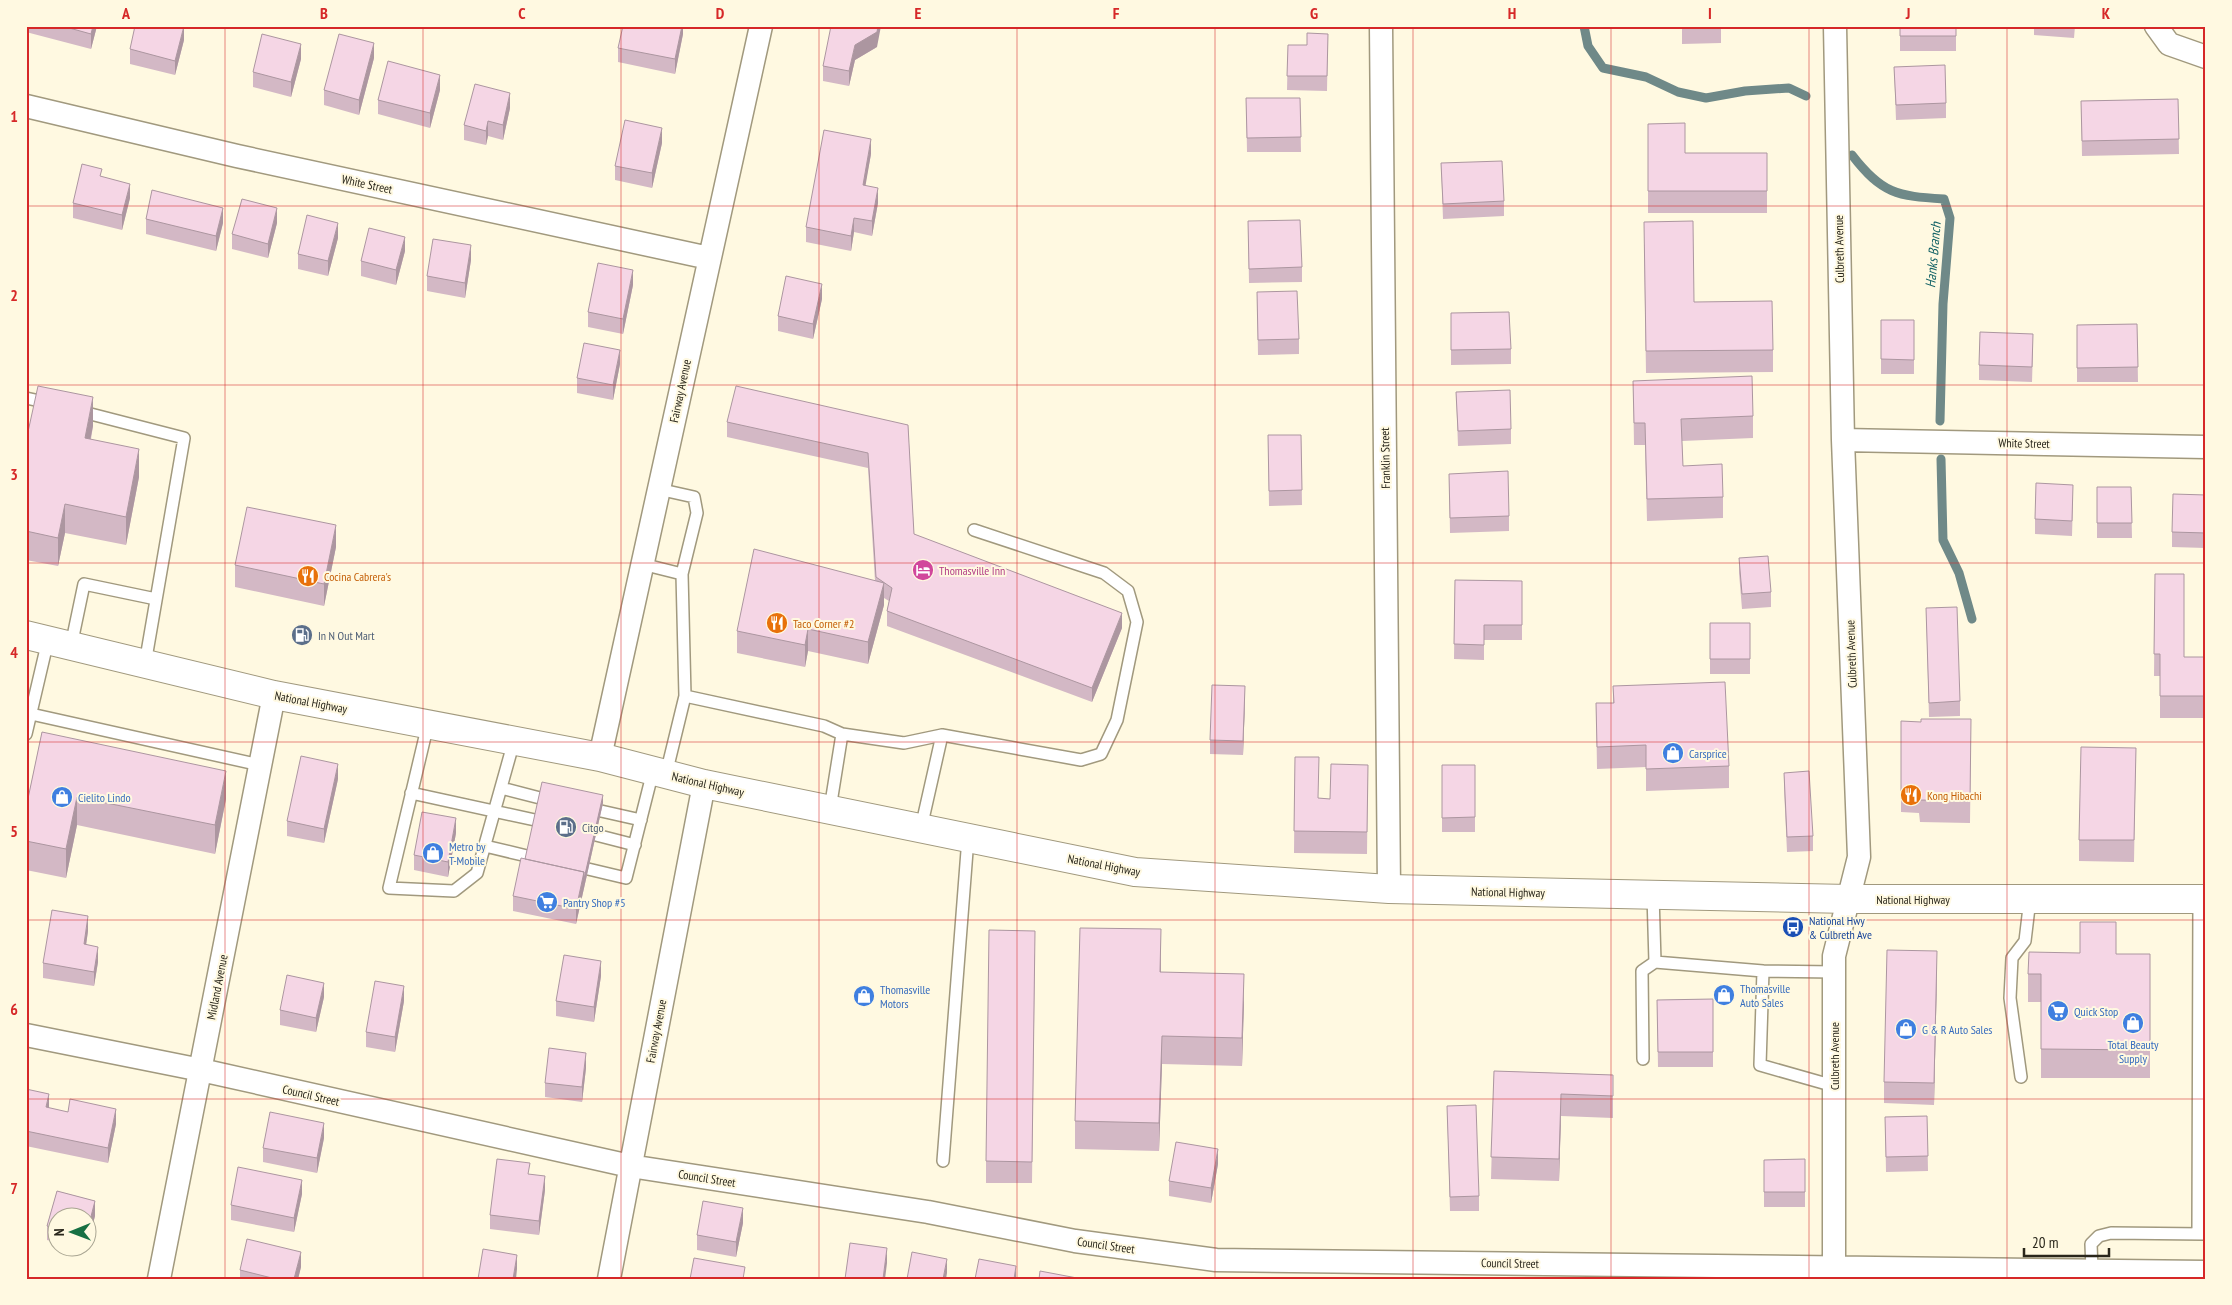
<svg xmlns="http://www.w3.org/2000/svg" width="2232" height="1305" font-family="'PT Sans Narrow',sans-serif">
	<rect width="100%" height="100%" fill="#fff9e1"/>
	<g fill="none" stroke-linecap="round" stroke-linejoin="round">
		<!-- stream -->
		<path stroke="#6f8988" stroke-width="9" d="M1584 26 1588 46 1603 68 1646 77 1678 92 1706 98 1745 91 1789 88 1806 96
			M1852 155C1882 194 1897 196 1944 199L1950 218 1943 304 1940 421
			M1941 459 1943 540 1959 573 1972 619"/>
		<!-- service casing -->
		<g stroke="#a1997e" stroke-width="14">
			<path id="service" d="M26 398 49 403
				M79 411 184 438 145 664
				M642 564 682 574 697 513 694 497 658 489
				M71 646 84 584 156 599
				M685 696 824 726 842 734 830 809
				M31 714 260 765
				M428 724 389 888 454 891 477 873 514 741
				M26 734 48 640
				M842 734 904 743 942 735 1081 760 1101 754 1117 720 1137 622 1128 591 1104 573 974 530
				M666 774 685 696 682 574
				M501 788 540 798
				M411 793 535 820
				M601 811 641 820
				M921 828 942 735
				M596 835 635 845
				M485 846 527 856
				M588 869 626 878 653 771
				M1655 962 1763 971 1760 1065 1834 1086
				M1763 971 1835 972
				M1643 1059 1642 971 1655 962 1653 895
				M2021 1077 2010 998 2012 958 2025 941 2030 899
				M943 1161 968 838
				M2198 1234 2199 899
				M2092 1270 2091 1244 2099 1236 2111 1233 2204 1234"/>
		</g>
		<!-- minor casing -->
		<g stroke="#a1997e" stroke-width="25">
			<path id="minor" d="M1381 26 1389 889
				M2156 26 2169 44 2206 57
				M26 106 237 156 709 258
				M1843 440 2206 447
				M600 757 761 26
				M26 1035 201 1070 630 1166 928 1212 1075 1241 1216 1260 2206 1272
				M159 1279 274 695
				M609 1279 704 784
				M1834 1279V956L1859 857 1843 440 1835 26"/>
		</g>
		<!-- secondary casing -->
		<g stroke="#a1997e" stroke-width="30">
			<path id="secondary" d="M26 635 274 695 600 757 704 784 1135 872 1389 889 1849 899H2206"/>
		</g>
		<!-- service -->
		<use href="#service" stroke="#fff" stroke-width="11"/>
		<!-- minor -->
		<use href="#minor" stroke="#fff" stroke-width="22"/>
		<!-- secondary -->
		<use href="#secondary" stroke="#fff" stroke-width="28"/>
	</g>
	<!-- wall -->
	<path fill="#d3b8c5" d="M26 26H97L91 49 26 32Z
		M683 26V34L675 74 618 62V48Z
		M1682 26H1721V43L1682 44Z
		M1900 26H1956V51H1900Z
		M2034 26H2075L2074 38 2034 35Z
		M1328 34 1327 91 1287 90 1288 45H1307Z
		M184 40 175 75 130 64V49Z
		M877 47 855 60 849 86 823 81V66Z
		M374 58 359 115 324 105V90Z
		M301 59 291 97 253 87V72Z
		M1894 67 1946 103V118L1896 120Z
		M440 90 430 128 378 114V100Z
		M1246 98H1300L1301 152H1247Z
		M2178 99 2179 154 2082 156 2081 101Z
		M510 108 503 140 488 136 486 145 464 140V125Z
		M1648 124 1685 153H1767V213H1648Z
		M662 143 652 188 615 180V166Z
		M871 154 865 185 878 203 872 236 854 232 851 251 806 242V227Z
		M1441 163 1504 201V216L1443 219Z
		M102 177 130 198 122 230 73 218V203Z
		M146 219 223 223 216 251 146 234Z
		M1248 221 1302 267V282L1249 283Z
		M277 223 268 258 232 249V234Z
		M338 238 328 276 298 269V254Z
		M1644 244 1694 302 1773 350V372L1646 373Z
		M405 251 396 285 361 276V261Z
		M471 260 465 298 427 291V276Z
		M633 285 623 334 588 327V312Z
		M1257 292 1299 339V354L1258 355Z
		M822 299 813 339 778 331V316Z
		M1451 313 1511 349V364L1451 365Z
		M1881 320H1914V374H1881Z
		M2137 324 2138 382H2077V325Z
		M2033 349 2032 382 1979 380V365Z
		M620 364 613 400 577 393V378Z
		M1633 381 1753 416V438L1682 441 1683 466 1723 497V518L1647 521 1645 445H1634Z
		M1456 392 1511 429V444L1458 446Z
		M727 422 908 425 914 534 1122 628 1092 702 887 626V611L889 601 884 598V605L868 664 808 651 805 667 737 653V631L875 581 868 468 727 437Z
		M93 426 91 439 139 477 126 545 65 533 58 566 26 560V441Z
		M1268 435H1301L1302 505 1269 506Z
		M1449 474 1509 516V531L1450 533Z
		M2097 487H2131L2132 538H2097Z
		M2206 495V548L2172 547V532Z
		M2073 500 2072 536 2035 534V519Z
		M336 547 324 606 235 587V565Z
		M1739 558 1771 592V607L1742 609 1739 573Z
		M2155 574 2184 657H2206V718H2160V676H2154Z
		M1455 580 1522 581V640H1484V660L1454 659Z
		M1926 608 1960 701V716L1929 717Z
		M1710 623H1750V674H1710Z
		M1613 686 1729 766V788L1646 791V767L1597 769 1596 703H1613Z
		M1245 701 1243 755 1210 754V740Z
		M1901 721 1971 741 1970 823 1920 822 1919 813 1901 812Z
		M42 732 226 799 215 854 77 825 66 878 26 870V808Z
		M2136 748 2134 862 2079 861V840Z
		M1295 757 1318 798 1330 799 1368 765 1367 854 1294 853Z
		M1442 765H1475V832H1442Z
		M1784 773 1813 836V851L1787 852 1784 788Z
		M338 779 324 843 287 836V821Z
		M603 803 576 924 513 911V896L525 859Z
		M456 833 448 877 414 870V855Z
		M88 931 86 945 98 962 94 986 43 978V963Z
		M1035 953 1032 1183H986V1161Z
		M2116 954H2150V1078H2041V1002H2028V974Z
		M1161 958V972L1244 1002 1242 1066 1162 1064 1159 1151 1075 1149V1121Z
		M1937 973 1934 1105 1884 1103V1082Z
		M601 976 594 1022 556 1016V1001Z
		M324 997 316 1032 280 1025V1010Z
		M1713 999V1067H1658L1657 1000Z
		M404 1001 395 1052 366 1047V1032Z
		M586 1068 582 1102 545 1097V1083Z
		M1494 1071 1613 1075V1118L1561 1116 1559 1181 1491 1179Z
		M26 1089 49 1108 116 1124 108 1163 26 1146Z
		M1447 1106 1479 1196V1211H1450Z
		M1927 1116 1928 1171 1886 1172 1885 1117Z
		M324 1138 317 1173 263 1162V1148Z
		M1805 1159V1207H1764V1160Z
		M1218 1164 1211 1203 1169 1196V1181Z
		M545 1190 539 1235 490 1229V1215Z
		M57 1191 95 1201V1216L88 1242V1218H58V1243L47 1240V1226Z
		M302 1194 294 1232 231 1220V1205Z
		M743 1223 736 1257 697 1250V1235Z
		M73 1248H86L85 1251Z
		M301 1267 298 1279H240V1270Z"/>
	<!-- shaded-wall -->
	<path fill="#ac96a0" d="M93 26H97L91 49V34Z
		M184 26V40L175 75V61Z
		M682 26H683V34L675 74V59Z
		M878 26H881L877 47 855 60 849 86V71L855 45Z
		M374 43V58L359 115V100Z
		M301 44V59L291 97V82Z
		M440 75V90L430 128V113Z
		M510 93V108L503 140V125Z
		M488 121V136L486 145V131Z
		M662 128V143L652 188V173Z
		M871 139V154L863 200V185Z
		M130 184V198L122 230V215Z
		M878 188V203L872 236V221Z
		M223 208V223L216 251V236Z
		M277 208V223L268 258V244Z
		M854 218V232L851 251V236Z
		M338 223V238L328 276V261Z
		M405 237V251L396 285V270Z
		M471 245V260L465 298V283Z
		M633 270V285L623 334V319Z
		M822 284V299L813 339V324Z
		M620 350V364L613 400V385Z
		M93 397V426L85 466V438Z
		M139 449V477L126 545V517Z
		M65 504V533L58 566V538Z
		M336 525V547L324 606V584Z
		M884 583V605L868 664V642Z
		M1122 613V628L1092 702V688Z
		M808 629V651L805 667V645Z
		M1245 686V701L1243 755V741Z
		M338 764V779L324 843V829Z
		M226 771V799L215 854V825Z
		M603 795V803L576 924V909L584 872Z
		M77 797V825L66 878V849Z
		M456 818V833L448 877V862Z
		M88 916V931L84 959V944Z
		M1161 929V958L1160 1000V972Z
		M98 947V962L94 986V972Z
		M1937 951V973L1934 1105V1083Z
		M601 961V976L594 1022V1007Z
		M1244 974V1002L1242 1066V1038Z
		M324 983V997L316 1032V1018Z
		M404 986V1001L395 1052V1037Z
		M1162 1036V1064L1159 1151V1123Z
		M586 1053V1068L582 1102V1087Z
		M49 1094V1109L46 1107Z
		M1561 1094V1116L1559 1181V1159Z
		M116 1109V1124L108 1163V1148Z
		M324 1123V1138L317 1173V1158Z
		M1218 1149V1164L1211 1203V1188Z
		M545 1176V1190L539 1235V1221Z
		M302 1180V1194L294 1232V1218Z
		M95 1201V1216L88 1242V1228Z
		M743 1208V1223L736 1257V1242Z
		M887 1248V1263L885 1279H883Z
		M301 1252V1267L298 1279H294Z
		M517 1255V1269L516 1279H513Z
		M947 1259V1273L946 1279H943Z
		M1016 1266V1279H1014Z"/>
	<!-- building -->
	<path fill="#f5d6e5" stroke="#ac96a0" d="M62 26H93L91 34Z
		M135 26H184L175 61 130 49Z
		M623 26H682L675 59 618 48Z
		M831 26H878L877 32 855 45 849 71 823 66Z
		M1900 26H1956V36H1900Z
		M1307 33 1328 34 1327 76H1287L1288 45H1307Z
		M262 34 301 44 291 82 253 72Z
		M339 34 374 43 359 100 324 90Z
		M388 61 440 75 430 113 378 100Z
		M1945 65 1946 103 1896 105 1894 67Z
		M475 84 510 93 503 125 488 121 486 131 464 125Z
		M1246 98H1300L1301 137 1247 138Z
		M2178 99 2179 139 2082 141 2081 101Z
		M625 120 662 128 652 173 615 166Z
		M1685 123V153H1767V191H1648V124Z
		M824 130 871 139 863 185 878 188 872 221 854 218 851 236 806 227Z
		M1502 161 1504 201 1443 204 1441 163Z
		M82 164 102 169 100 176 130 184 122 215 73 203Z
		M152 190 223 208 216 236 146 219Z
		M242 199 277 208 268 244 232 234Z
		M307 215 338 223 328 261 298 254Z
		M1300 220 1302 267 1249 269 1248 221Z
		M1693 221 1694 302 1772 301 1773 350 1646 351 1644 222Z
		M369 228 405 237 396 270 361 261Z
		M433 239 471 245 465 283 427 276Z
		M598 263 633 270 623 319 588 312Z
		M786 276 822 284 813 324 778 316Z
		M1297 291 1299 339 1258 340 1257 292Z
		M1509 312 1511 349 1451 350V313Z
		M1881 320H1914V360L1881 359Z
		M2137 324 2138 367 2077 368V325Z
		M1980 332 2033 334 2032 367 1979 365Z
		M584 343 620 350 613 385 577 378Z
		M1752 376 1753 416 1681 419 1683 466 1722 464 1723 497 1647 499 1645 423H1634L1633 381Z
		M38 386 93 397 85 438 139 449 126 517 65 504 58 538 26 531V441Z
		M736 386 908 425 914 534 1122 613 1092 688 887 611 892 588 876 577 868 453 727 422Z
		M1510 390 1511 429 1458 431 1456 392Z
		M1268 435H1301L1302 490 1269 491Z
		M1508 471 1509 516 1450 518 1449 474Z
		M2036 483 2073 485 2072 521 2035 519Z
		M2097 487H2131L2132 523H2097Z
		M2173 494 2206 495V533L2172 532Z
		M247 507 336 525 324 584 235 565Z
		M754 549 884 583 868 642 808 629 805 645 737 631Z
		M1768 556 1771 592 1742 594 1739 558Z
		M2155 574H2184V657H2206V696H2160V654H2154Z
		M1455 580 1522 581V625H1484V645L1454 644Z
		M1957 607 1960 701 1929 703 1926 608Z
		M1710 623H1750V659H1710Z
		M1725 682 1729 766 1646 769V745L1597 747 1596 703H1614L1613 686Z
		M1212 685 1245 686 1243 741 1210 740Z
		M1921 719H1971L1970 801 1920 800 1919 791H1901V721L1921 722Z
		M42 732 226 771 215 825 77 797 66 849 26 841V808Z
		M2081 747 2136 748 2134 840H2079Z
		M301 756 338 764 324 829 287 821Z
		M1295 757H1319L1318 798 1330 799 1331 764 1368 765 1367 832 1294 831Z
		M1442 765H1475V817L1442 818Z
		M1809 771 1813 836 1787 837 1784 773Z
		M542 782 603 795 584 879V872L525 859Z
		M422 812 456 818 448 862 414 855Z
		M521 858 584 872 576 909 513 896Z
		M52 910 88 916 84 944 98 947 94 972 43 963Z
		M2080 922H2116V954H2150V1050L2041 1049V974H2028L2029 952 2080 953Z
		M1080 928 1161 929 1160 972 1244 974 1242 1038 1162 1036 1159 1123 1075 1121Z
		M989 930 1035 931 1032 1162 986 1161Z
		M1887 950 1937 951 1934 1083 1884 1082Z
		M564 955 601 961 594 1007 556 1001Z
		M287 975 324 983 316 1018 280 1010Z
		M375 981 404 986 395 1037 366 1032Z
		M1713 999V1052H1658L1657 1000Z
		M549 1048 586 1053 582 1087 545 1083Z
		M1494 1071 1613 1075V1096L1561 1094 1559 1159 1491 1157Z
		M26 1089 49 1094 46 1107 68 1112 70 1099 116 1109 108 1148 26 1131Z
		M1476 1105 1479 1196 1450 1197 1447 1106Z
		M270 1112 324 1123 317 1158 263 1148Z
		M1927 1116 1928 1156 1886 1157 1885 1117Z
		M1176 1142 1218 1149 1211 1188 1169 1181Z
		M497 1159 530 1163 528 1174 545 1176 539 1221 490 1215Z
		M1805 1159V1192H1764V1160Z
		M238 1167 302 1180 294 1218 231 1205Z
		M57 1191 95 1201 88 1228V1218H58V1229L47 1226Z
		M703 1201 743 1208 736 1242 697 1235Z
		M247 1239 301 1252 294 1279H276L240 1270Z
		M850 1243 887 1248 883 1279H845Z
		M483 1249 517 1255 513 1279H478Z
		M912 1252 947 1259 943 1279H907Z
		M694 1258 745 1267 743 1279H690Z
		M979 1259 1016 1266 1014 1279H975Z
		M1040 1271 1077 1278V1279H1039Z"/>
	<!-- grid -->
	<path fill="none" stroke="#d62828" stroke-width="1" stroke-opacity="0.55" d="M225 26V1279M423 26V1279M621 26V1279M819 26V1279M1017 26V1279M1215 26V1279M1413 26V1279M1611 26V1279M1809 26V1279M2007 26V1279M26 206H2206M26 385H2206M26 563H2206M26 742H2206M26 920H2206M26 1099H2206"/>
	<!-- icons -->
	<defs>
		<g id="hotel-disc" transform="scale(1.125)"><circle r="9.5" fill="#d1479c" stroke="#fff9e1"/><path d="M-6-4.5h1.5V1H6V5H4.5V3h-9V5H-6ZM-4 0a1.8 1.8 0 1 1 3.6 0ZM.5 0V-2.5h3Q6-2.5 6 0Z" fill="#fff"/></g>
		<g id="restaurant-disc" transform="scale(1.125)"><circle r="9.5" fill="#e8710a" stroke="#fff9e1"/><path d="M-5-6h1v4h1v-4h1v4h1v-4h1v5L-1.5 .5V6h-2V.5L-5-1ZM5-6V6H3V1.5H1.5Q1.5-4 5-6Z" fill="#fff"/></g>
		<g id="fuel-disc" transform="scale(1.125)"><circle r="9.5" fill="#5c6f8a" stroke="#fff9e1"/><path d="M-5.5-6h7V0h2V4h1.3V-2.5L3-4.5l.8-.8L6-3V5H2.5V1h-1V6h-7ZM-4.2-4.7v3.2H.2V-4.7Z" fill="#fff"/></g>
		<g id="shop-disc" transform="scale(1.125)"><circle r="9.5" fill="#3f7fe0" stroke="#fff9e1"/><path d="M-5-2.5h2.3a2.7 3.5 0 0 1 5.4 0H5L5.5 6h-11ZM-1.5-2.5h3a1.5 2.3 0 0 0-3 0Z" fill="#fff"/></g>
		<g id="supermarket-disc" transform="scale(1.125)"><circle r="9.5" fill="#3f7fe0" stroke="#fff9e1"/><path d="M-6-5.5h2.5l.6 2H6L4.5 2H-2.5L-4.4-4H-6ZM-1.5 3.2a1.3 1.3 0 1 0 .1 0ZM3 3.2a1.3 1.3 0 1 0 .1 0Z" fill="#fff"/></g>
		<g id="bus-disc" transform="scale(1.125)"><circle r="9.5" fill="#1a4fb4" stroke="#fff9e1"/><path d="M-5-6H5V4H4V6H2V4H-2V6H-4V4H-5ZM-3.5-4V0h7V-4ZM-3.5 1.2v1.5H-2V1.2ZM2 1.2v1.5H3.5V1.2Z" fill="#fff"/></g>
	</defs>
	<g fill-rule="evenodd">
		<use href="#hotel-disc" x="923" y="570"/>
		<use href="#restaurant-disc" x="308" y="576"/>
		<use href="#restaurant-disc" x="777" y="623"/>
		<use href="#fuel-disc" x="302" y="635"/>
		<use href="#shop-disc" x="1673" y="753"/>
		<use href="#restaurant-disc" x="1911" y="795"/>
		<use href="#shop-disc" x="62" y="797"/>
		<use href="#fuel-disc" x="566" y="827"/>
		<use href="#shop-disc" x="433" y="853"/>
		<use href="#supermarket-disc" x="547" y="902"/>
		<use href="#bus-disc" x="1793" y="927"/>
		<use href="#shop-disc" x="1724" y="995"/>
		<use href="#shop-disc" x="864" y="996"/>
		<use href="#supermarket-disc" x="2058" y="1011"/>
		<use href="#shop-disc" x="2133" y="1023"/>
		<use href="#shop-disc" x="1906" y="1029"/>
	</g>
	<g text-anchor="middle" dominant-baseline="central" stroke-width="4" stroke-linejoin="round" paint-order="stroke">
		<!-- street labels -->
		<g font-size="12" fill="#29261b" stroke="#fff9e1">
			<text transform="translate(367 184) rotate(12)">White Street</text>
			<text transform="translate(1839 249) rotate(-91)">Culbreth Avenue</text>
			<text transform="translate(680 391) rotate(-78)">Fairway Avenue</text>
			<text transform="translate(2024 443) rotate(1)">White Street</text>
			<text transform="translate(1385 458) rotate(-91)">Franklin Street</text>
			<text transform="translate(1851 654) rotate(-92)">Culbreth Avenue</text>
			<text transform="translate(311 702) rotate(11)">National Highway</text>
			<text transform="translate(708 784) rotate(13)">National Highway</text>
			<text transform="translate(1104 865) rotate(11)">National Highway</text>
			<text transform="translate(1508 892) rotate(1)">National Highway</text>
			<text x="1913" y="899">National Highway</text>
			<text transform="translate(217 987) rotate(-79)">Midland Avenue</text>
			<text transform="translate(656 1031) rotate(-79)">Fairway Avenue</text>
			<text transform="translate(1834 1056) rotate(-90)">Culbreth Avenue</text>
			<text transform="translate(311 1095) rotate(13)">Council Street</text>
			<text transform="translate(707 1178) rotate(9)">Council Street</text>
			<text transform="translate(1106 1245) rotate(8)">Council Street</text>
			<text transform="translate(1510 1263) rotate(1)">Council Street</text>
		</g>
		<!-- hotel labels -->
		<g font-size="12" fill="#b23c85" stroke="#fff9e1" text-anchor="start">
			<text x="939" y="570">Thomasville Inn</text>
		</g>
		<!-- food labels -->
		<g font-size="12" fill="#c56008" stroke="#fff9e1" text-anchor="start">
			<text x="324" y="576">Cocina Cabrera's</text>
			<text x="793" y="623">Taco Corner #2</text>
			<text x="1927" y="795">Kong Hibachi</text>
		</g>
		<!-- service labels -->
		<g font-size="12" fill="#4e5e75" stroke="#fff9e1" text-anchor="start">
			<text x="318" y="635">In N Out Mart</text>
			<text x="582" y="827">Citgo</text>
		</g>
		<!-- shop labels -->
		<g font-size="12" fill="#366cbe" stroke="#fff9e1" text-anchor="start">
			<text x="1689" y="753">Carsprice</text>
			<text x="78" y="797">Cielito Lindo</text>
			<text x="449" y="846">Metro by<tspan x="449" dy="14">T-Mobile</tspan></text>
			<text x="563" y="902">Pantry Shop #5</text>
			<text x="1740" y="988">Thomasville<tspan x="1740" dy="14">Auto Sales</tspan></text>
			<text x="880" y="989">Thomasville<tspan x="880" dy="14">Motors</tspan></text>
			<text x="2074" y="1011">Quick Stop</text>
			<text x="1922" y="1029">G &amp; R Auto Sales</text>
			<text x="2133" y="1044" text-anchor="middle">Total Beauty<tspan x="2133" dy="14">Supply</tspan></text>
		</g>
		<!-- transit labels -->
		<g font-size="12" fill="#164399" stroke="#fff9e1" text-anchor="start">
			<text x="1809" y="920">National Hwy<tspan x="1809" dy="14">&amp; Culbreth Ave</tspan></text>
		</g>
		<!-- water labels -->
		<g font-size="14" font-style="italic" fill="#156467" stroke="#fff9e1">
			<text transform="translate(1933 255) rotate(-85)">Hanks Branch</text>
		</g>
	</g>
	<!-- border -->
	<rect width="2232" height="1305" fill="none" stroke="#fff9e1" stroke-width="55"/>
	<!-- north arrow -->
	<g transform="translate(72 1232) rotate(269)"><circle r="24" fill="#fff9e1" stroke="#a9a592"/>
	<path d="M0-4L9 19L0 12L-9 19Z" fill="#177043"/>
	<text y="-8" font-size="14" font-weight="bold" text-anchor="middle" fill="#29261b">N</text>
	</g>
	<!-- scale -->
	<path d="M2024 1248v8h85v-8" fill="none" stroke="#29261b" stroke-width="2.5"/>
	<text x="2032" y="1248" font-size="15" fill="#29261b" stroke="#fff9e1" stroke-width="4" paint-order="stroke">20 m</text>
	<rect x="28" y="28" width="2176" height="1250" fill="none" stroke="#d62828" stroke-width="2"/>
	<g font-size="16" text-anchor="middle" font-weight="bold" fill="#d62828">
		<text x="126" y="19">A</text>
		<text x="324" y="19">B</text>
		<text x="522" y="19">C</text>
		<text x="720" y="19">D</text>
		<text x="918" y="19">E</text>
		<text x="1116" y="19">F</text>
		<text x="1314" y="19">G</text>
		<text x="1512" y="19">H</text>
		<text x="1710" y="19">I</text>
		<text x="1908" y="19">J</text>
		<text x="2106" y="19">K</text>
		<text x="14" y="122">1</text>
		<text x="14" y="301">2</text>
		<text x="14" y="480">3</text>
		<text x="14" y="658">4</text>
		<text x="14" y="837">5</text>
		<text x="14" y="1015">6</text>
		<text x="14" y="1194">7</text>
	</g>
</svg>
